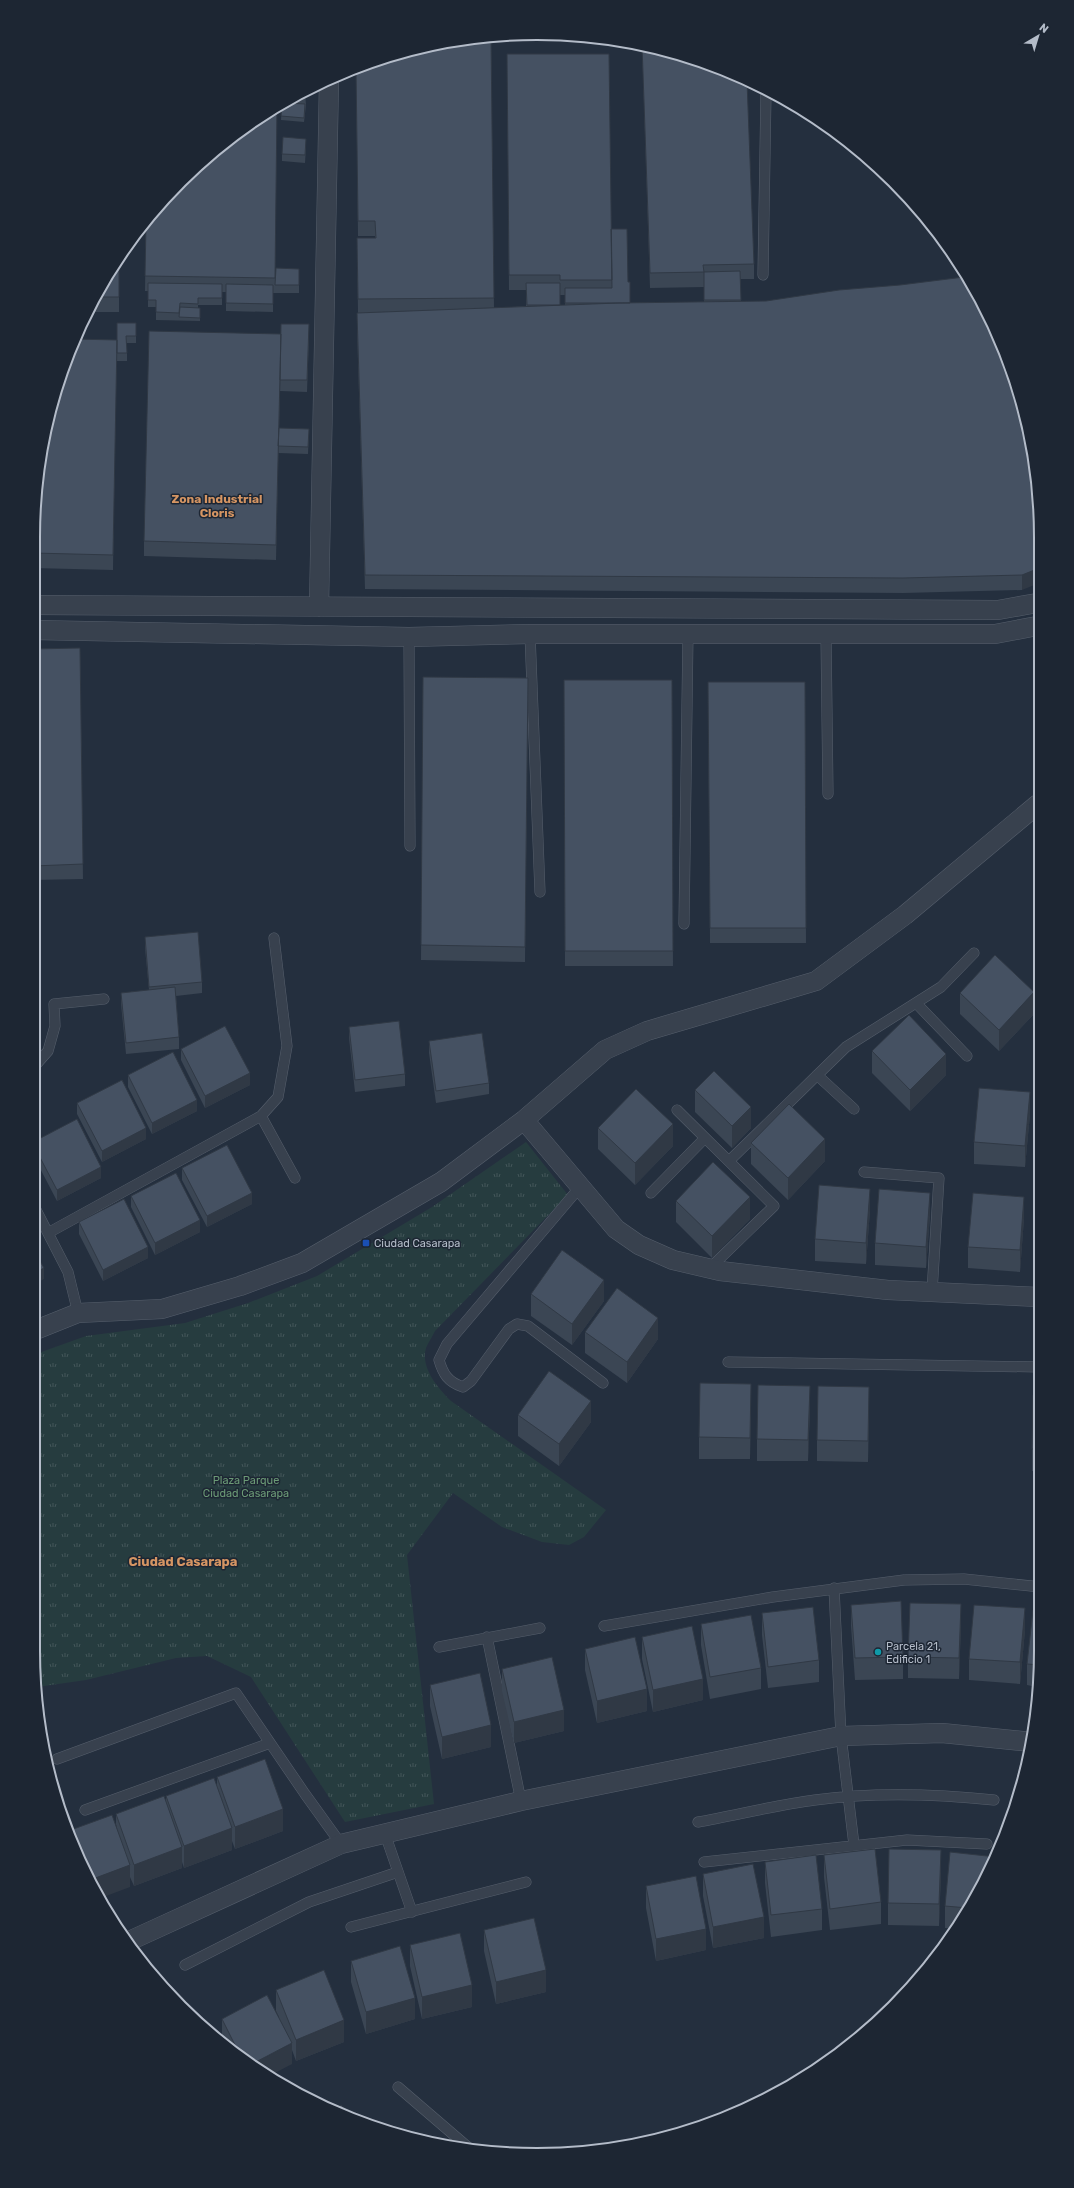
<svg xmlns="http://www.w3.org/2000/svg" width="1074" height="2188" font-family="Rubik,sans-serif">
	<defs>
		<pattern id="park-tufts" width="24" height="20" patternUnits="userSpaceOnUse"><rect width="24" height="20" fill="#263c3f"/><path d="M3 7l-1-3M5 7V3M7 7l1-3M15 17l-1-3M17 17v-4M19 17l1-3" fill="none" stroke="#435659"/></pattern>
	</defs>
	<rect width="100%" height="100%" fill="#242f3e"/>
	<!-- park -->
	<path fill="url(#park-tufts)" d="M526 1142 568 1195 435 1331C432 1337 428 1343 426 1348 420 1368 439 1389 451 1401L606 1510 584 1537 569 1545 542 1542 502 1527 453 1493 407 1555 434 1804 345 1822 251 1677 207 1656 176 1658 86 1680 37 1687 33 1651V1355L86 1336 185 1323 248 1303 317 1276 432 1207Z"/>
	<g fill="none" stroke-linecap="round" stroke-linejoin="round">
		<!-- service casing -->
		<g stroke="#565f6c" stroke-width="11">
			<path id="service" d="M763 275 766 92
				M530 634 540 892
				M826 635 828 794
				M409 637 410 846
				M684 924 688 633
				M916 1003 967 1056
				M33 1068 48 1051 55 1026 54 1004 104 999
				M817 1075 854 1109
				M677 1110 774 1206 709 1269
				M261 1116 295 1178
				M729 1161 846 1047 941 987 974 953
				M864 1172 939 1178 932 1292
				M580 1187 447 1344 439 1360C443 1374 448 1382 463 1387L471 1381 509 1329 517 1324 528 1326 603 1383
				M651 1193 705 1138
				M33 1204 68 1272 78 1313
				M48 1233 261 1116 278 1097 287 1046 274 938
				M728 1362 1040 1367
				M834 1588 841 1736 854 1845
				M604 1626 773 1597 904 1580 964 1579 1041 1587
				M487 1637 521 1801
				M439 1647 540 1628
				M57 1759 236 1693 305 1794 341 1844
				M85 1810 270 1743
				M698 1822C737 1815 776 1805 815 1800 874 1792 935 1794 994 1800
				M385 1834 412 1912
				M704 1862 907 1840 987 1844
				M351 1927 526 1882
				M185 1965 309 1902 398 1872
				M398 2087 469 2148"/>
		</g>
		<!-- minor casing -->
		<g stroke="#565f6c" stroke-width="20">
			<path id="minor" d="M33 605 998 610 1037 603
				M319 607 329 80
				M33 630 409 637 530 634H995L1037 626
				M524 1120 616 1229 639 1245 673 1260 720 1271 888 1290 1040 1297
				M33 1331 78 1313 162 1309 240 1286 302 1263 441 1182 524 1120 605 1050 647 1031 816 981 905 915 1038 804
				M127 1942 341 1844 521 1801 841 1736 942 1733 1032 1742"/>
		</g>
		<!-- service -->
		<use href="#service" stroke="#38414e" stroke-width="10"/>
		<!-- minor -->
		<use href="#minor" stroke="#38414e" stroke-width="19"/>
	</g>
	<!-- wall -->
	<path fill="#3b4654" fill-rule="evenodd" d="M491 38 494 308 526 306V290H509L507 54 611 229 628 282 630 303 704 302V287L650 288 642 45 730 71 754 264V279H740L741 301 1037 471 1022 590 903 593 365 589 357 328V313H358L357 238H375V236H358L356 68ZM560 295H565V305H560Z
		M305 92 306 105 304 122 281 120 282 105H280Z
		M306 147 305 163 282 161V154Z
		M181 180 275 278 299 269V293H273V312L226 311V292H222V305H198V308H200V321L156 320V307H148V291H145L146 223Z
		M119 255V312H89L118 257Z
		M136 323V343H127V361H116L113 570 33 568V537L117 340Z
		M309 336 307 392 280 391V386L279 428 309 429 308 454 278 453 276 560 144 556V541Z
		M80 648 83 879 33 880V649Z
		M423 677 528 678 525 962 421 960Z
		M564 680H672L673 966H565Z
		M708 682H805L806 943H710Z
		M145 937 202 982V993L176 996 179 1037V1049L126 1054 121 1004V993L149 990 145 948Z
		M960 993 1034 1014 999 1051 960 1014Z
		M349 1027 405 1074V1086L355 1092 349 1038Z
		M429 1041 489 1083V1094L436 1103 429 1053Z
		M1039 1044V1120H1034V1098Z
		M181 1049 250 1085 205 1108 181 1060Z
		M872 1051 946 1075 910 1111 872 1073Z
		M128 1075 197 1111 152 1134 128 1087Z
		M695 1090 751 1128 732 1148 695 1112Z
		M77 1103 146 1139 102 1162 77 1114Z
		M1030 1114 1025 1167 974 1164V1142Z
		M598 1128 673 1146 635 1185 598 1149Z
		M33 1142 101 1178 57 1201 33 1155Z
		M751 1143 825 1161 788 1200 751 1164Z
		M182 1168 252 1204 207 1227 182 1180Z
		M131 1196 200 1232 155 1255 131 1207Z
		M676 1201 750 1219 712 1258 676 1222Z
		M870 1210 866 1264 815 1261V1239Z
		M930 1215 926 1268 875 1265V1243Z
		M1024 1218 1020 1272 968 1268V1247Z
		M79 1222 148 1258 103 1281 79 1234Z
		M531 1294 604 1301 572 1345 531 1316Z
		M585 1332 658 1339 627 1383 585 1353Z
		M1040 1395V1471H1032V1449Z
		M751 1406 750 1459H699V1437Z
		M810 1407 808 1461H757V1439Z
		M869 1408 868 1462 817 1461V1440Z
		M518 1415 591 1422 559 1466 518 1436Z
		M851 1605 903 1657V1679L855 1680 851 1626Z
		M762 1613 819 1660V1682L768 1688 762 1635Z
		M701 1624 761 1668V1689L710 1699 701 1645Z
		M961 1625 959 1679 908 1678V1657Z
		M1025 1630 1020 1684 969 1680V1659Z
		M642 1637 703 1700 653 1712 642 1659Z
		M585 1649 647 1711 597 1723 585 1670Z
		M1041 1651 1037 1687 1027 1685V1664Z
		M502 1669 564 1731 514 1743 502 1691Z
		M430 1685 491 1747 442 1759 430 1706Z
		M217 1777 283 1831 235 1849 232 1841V1850L184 1868 182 1862V1868L134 1886 130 1877V1887L116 1824V1814L166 1802V1796L217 1785Z
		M824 1855 881 1902V1924L830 1930 824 1877Z
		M996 1857 957 1929 945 1928V1906Z
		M765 1862 822 1909V1930L771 1937 765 1883Z
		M941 1872 939 1926 888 1925V1903Z
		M703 1874 764 1938 713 1948 703 1896Z
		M646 1886 706 1950 656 1961 646 1908Z
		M484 1930 546 1992 496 2004 484 1951Z
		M410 1945 472 2007 422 2019 410 1966Z
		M351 1961 415 2019 366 2034 351 1982Z
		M276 1990 344 2042 296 2061 292 2050V2064L257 2070 224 2045 222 2041V2019L279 2017 276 2011Z"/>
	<!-- shaded-wall -->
	<path fill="#303945" d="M281 334V349L276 560V545Z
		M1037 569V584L1022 590V575Z
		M1034 992V1014L999 1051V1030Z
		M946 1054V1075L910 1111V1090Z
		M250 1073V1085L205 1108V1096Z
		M1030 1092V1114L1025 1167V1146Z
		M197 1100V1111L152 1134V1123Z
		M751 1107V1128L732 1148V1126Z
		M673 1124V1146L635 1185V1163Z
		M146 1128V1139L102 1162V1151Z
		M825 1139V1161L788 1200V1178Z
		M101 1167V1178L57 1201V1190Z
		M870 1189V1210L866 1264V1243Z
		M252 1193V1204L207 1227V1216Z
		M930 1193V1215L926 1268V1247Z
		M750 1197V1219L712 1258V1236Z
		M1024 1197V1218L1020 1272V1250Z
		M200 1220V1232L155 1255V1243Z
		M148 1247V1258L103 1281V1270Z
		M44 1268V1279L33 1285V1274Z
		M604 1280V1301L572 1345V1324Z
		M658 1318V1339L627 1383V1362Z
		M751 1384V1406L750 1459V1438Z
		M810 1386V1407L808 1461V1440Z
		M869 1387V1408L868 1462V1441Z
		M591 1401V1422L559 1466V1444Z
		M961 1604V1625L959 1679V1658Z
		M1025 1608V1630L1020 1684V1662Z
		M703 1679V1700L653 1712V1690Z
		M647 1689V1711L597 1723V1701Z
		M564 1710V1731L514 1743V1722Z
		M491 1725V1747L442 1759V1737Z
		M283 1809V1831L235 1849V1827Z
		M232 1828V1850L184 1868V1846Z
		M182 1847V1868L134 1886V1865Z
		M941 1850V1872L939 1926V1904Z
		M130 1865V1887L98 1899 90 1880Z
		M764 1917V1938L713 1948V1927Z
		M706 1929V1950L656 1961V1939Z
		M546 1970V1992L496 2004V1982Z
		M472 1985V2007L422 2019V1997Z
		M415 1998V2019L366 2034V2012Z
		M344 2020V2042L296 2061V2040Z
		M292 2043V2064L269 2076 257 2070 250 2065Z"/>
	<!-- building -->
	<path fill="#455162" stroke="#303945" d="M491 38 494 298 358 299 357 238H376L375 221H358L356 68 439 43Z
		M642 45 730 71 747 81 754 264 703 265 704 272 650 273Z
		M507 54H609L612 280H560V275H509Z
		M305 92 306 97H295Z
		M285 103 305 104 304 118 281 116 282 104Z
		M277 107 275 278 145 276 146 223 181 180 257 118Z
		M283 137 306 139 305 155 282 154Z
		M611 229H627L628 282H630V303H565V288H612Z
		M119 255V297H97L118 257Z
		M276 268 299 269V285H275Z
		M740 271 741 300H704V272Z
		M964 277 1003 344 1037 471V569L1022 575 903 578 365 575 357 313 618 303 766 301 839 290 900 285Z
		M148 283 222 284V298H198V304L180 303 179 313 156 312V300H148Z
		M526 283H560V305H527Z
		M226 284 273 285V304L226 303Z
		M180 307 200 308V318L179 317Z
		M117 323H136V336H126L127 353H117Z
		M281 324H309L307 380H280Z
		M149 331 281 334 276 545 144 541Z
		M74 339 117 340 113 555 33 553V537L43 438 71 344Z
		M279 428 309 429 308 447 278 446Z
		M80 648 83 864 33 866V649Z
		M423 677 528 678 525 947 421 945Z
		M564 680H672L673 951H565Z
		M708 682H805L806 928H710Z
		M198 932 202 982 149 987 145 937Z
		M995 955 1034 992 999 1030 960 993Z
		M175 987 179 1037 126 1043 121 993Z
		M909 1015 946 1054 910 1090 872 1051Z
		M399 1021 405 1074 355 1080 349 1027Z
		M225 1026 250 1073 205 1096 181 1049Z
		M482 1033 489 1083 436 1091 429 1041Z
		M1038 1044H1039V1098H1034Z
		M173 1052 197 1100 152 1123 128 1075Z
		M714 1071 751 1107 732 1126 695 1090Z
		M122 1080 146 1128 102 1151 77 1103Z
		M979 1088 1030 1092 1025 1146 974 1142Z
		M636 1089 673 1124 635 1163 598 1128Z
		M789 1104 825 1139 788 1178 751 1143Z
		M77 1119 101 1167 57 1190 33 1144V1142Z
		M227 1145 252 1193 207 1216 182 1168Z
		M713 1162 750 1197 712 1236 676 1201Z
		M176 1173 200 1220 155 1243 131 1196Z
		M819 1185 870 1189 866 1243 815 1239Z
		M879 1189 930 1193 926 1247 875 1243Z
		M973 1193 1024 1197 1020 1250 968 1247Z
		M124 1199 148 1247 103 1270 79 1222Z
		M33 1249 44 1268 33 1274Z
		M562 1250 604 1280 572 1324 531 1294Z
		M617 1288 658 1318 627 1362 585 1332Z
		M549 1371 591 1401 559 1444 518 1415Z
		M700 1383 751 1384 750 1438 699 1437Z
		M758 1385 810 1386 808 1440 757 1439Z
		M818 1386 869 1387 868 1441 817 1440Z
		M1033 1395H1040V1449H1032Z
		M901 1601 903 1657 855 1658 851 1605Z
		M910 1603 961 1604 959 1658 908 1657Z
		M974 1605 1025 1608 1020 1662 969 1659Z
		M813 1607 819 1660 768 1667 762 1613Z
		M1033 1610 1041 1611V1651L1040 1665 1027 1664Z
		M751 1615 761 1668 710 1677 701 1624Z
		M692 1626 703 1679 653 1690 642 1637Z
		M635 1637 647 1689 597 1701 585 1649Z
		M552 1657 564 1710 514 1722 502 1669Z
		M480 1673 491 1725 442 1737 430 1685Z
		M265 1759 283 1809 235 1827 217 1777Z
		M214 1778 232 1828 184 1846 166 1796Z
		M164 1796 182 1847 134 1865 116 1814Z
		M112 1815 130 1865 90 1880 68 1831Z
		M875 1849 881 1902 830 1909 824 1855Z
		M889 1849 941 1850 939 1904 888 1903Z
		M950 1852 996 1857 968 1908 945 1906Z
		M816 1855 822 1909 771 1915 765 1862Z
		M753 1864 764 1917 713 1927 703 1874Z
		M696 1876 706 1929 656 1939 646 1886Z
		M534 1918 546 1970 496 1982 484 1930Z
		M460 1933 472 1985 422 1997 410 1945Z
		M400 1946 415 1998 366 2012 351 1961Z
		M324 1970 344 2020 296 2040 276 1990Z
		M267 1995 292 2043 250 2065 242 2059 222 2019Z
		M341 2105 360 2122 344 2117 335 2112Z"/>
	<!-- markers -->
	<rect fill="#1a4fb4" stroke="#1d2633" stroke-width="1.5" x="362" y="1239" width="8" height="8" rx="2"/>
	<circle fill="#0f9aa8" stroke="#1d2633" stroke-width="1.5" cx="878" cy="1652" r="4"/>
	<g text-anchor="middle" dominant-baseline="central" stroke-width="3" stroke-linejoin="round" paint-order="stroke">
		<!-- poi labels -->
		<g font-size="11" fill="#b4bcc9" stroke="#1d2633" text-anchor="start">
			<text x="374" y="1243">Ciudad Casarapa</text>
			<text x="886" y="1646">Parcela 21,<tspan x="886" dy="13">Edificio 1</tspan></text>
		</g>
		<!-- park labels -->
		<g font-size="11" fill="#6b9a76" stroke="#1d2633">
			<text x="246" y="1480">Plaza Parque<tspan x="246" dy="13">Ciudad Casarapa</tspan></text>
		</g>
		<!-- neighbourhood labels -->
		<g font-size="12" font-weight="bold" fill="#d59563" stroke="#1d2633">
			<text x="217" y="499">Zona Industrial<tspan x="217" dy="14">Cloris</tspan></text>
		</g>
		<!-- quarter labels -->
		<g font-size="13" font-weight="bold" fill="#d59563" stroke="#1d2633">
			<text x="183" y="1561">Ciudad Casarapa</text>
		</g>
	</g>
	<!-- crop -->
	<path d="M0 0H1074V2188H0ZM537 40H537A497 497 0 0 1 1034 537V1651A497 497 0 0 1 537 2148H537A497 497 0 0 1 40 1651V537A497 497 0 0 1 537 40Z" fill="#1d2633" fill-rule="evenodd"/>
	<path fill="none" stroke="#b4bcc9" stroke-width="2" d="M537 40H537A497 497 0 0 1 1034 537V1651A497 497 0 0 1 537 2148H537A497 497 0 0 1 40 1651V537A497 497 0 0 1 537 40Z"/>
	<!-- north arrow -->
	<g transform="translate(1038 36) rotate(38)" stroke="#1d2633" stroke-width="3" paint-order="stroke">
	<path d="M0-3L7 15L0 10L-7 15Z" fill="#b4bcc9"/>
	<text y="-6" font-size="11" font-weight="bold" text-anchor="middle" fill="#b4bcc9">N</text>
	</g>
</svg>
